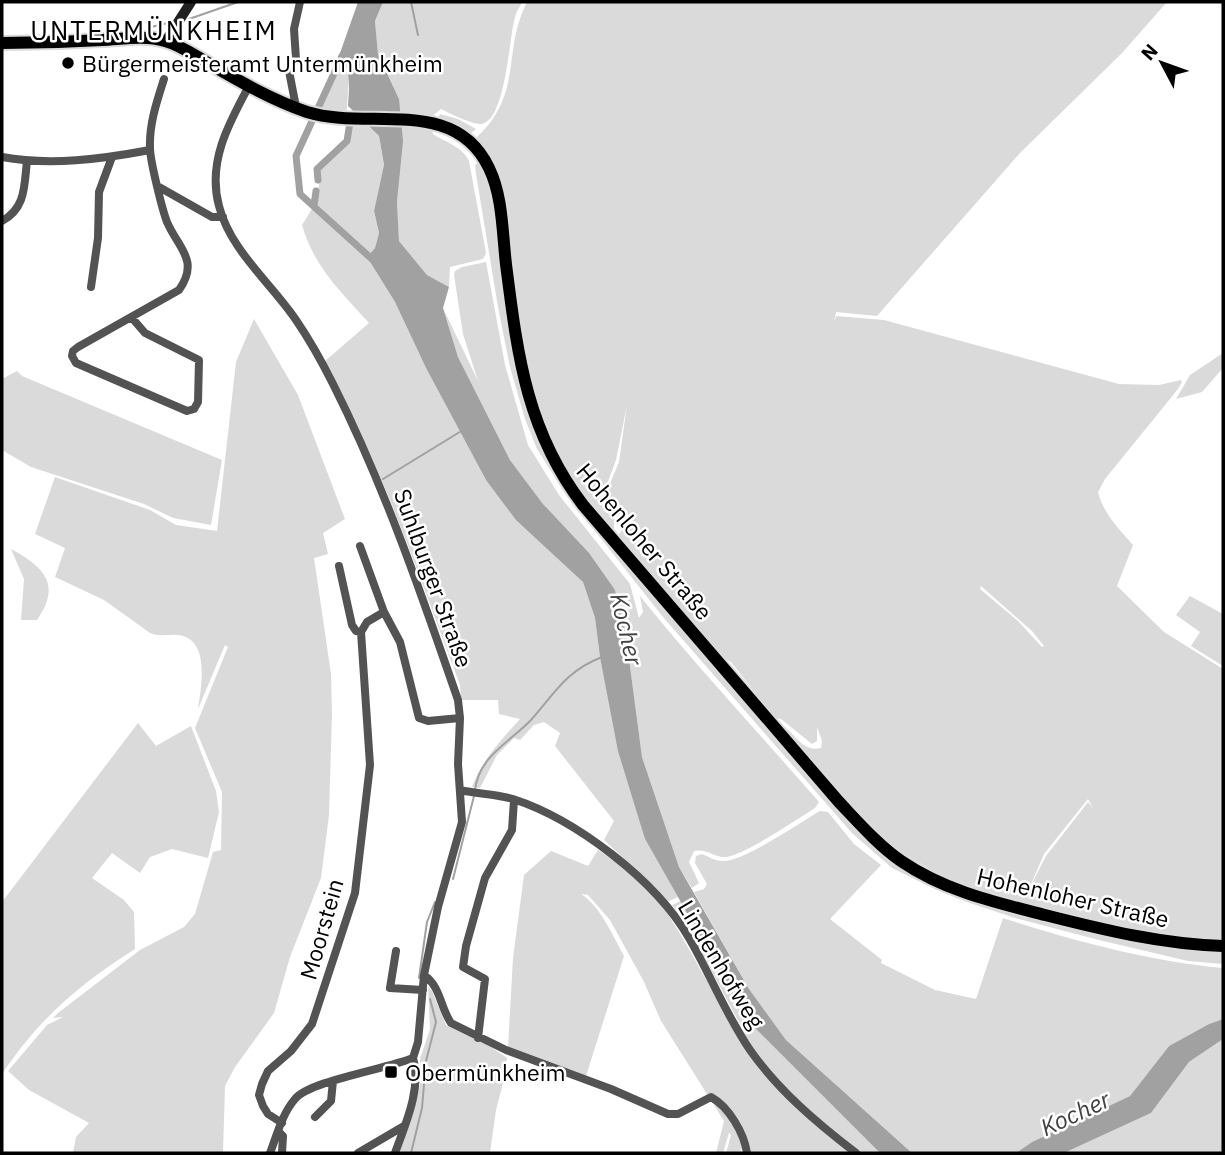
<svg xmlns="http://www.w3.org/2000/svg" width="1225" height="1155" font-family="'IBM Plex Sans',sans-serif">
	<rect width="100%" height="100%" fill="#fff"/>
	<!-- green -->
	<path fill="#dadada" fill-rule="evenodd" d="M383 2H522C520 7 516 12 515 17 509 37 506 119 482 124 473 125 449 113 441 109L430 118 433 134C445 142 463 147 469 161L486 253 483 259 450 267 449 287 427 275 399 241 397 201 399 99 378 54 375 21Z
		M527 2H1167L1122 53 1019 154 877 316 836 312 834 322 836 316 884 320 1119 384 1159 385 1181 380 1182 382 1178 389 1105 479 1098 492C1103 513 1119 529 1133 545L1117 586 1164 632 1223 669V939L1173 937 1033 907 954 883 899 851 868 825 778 723C795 730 800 753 821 748L822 741 817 727V741L812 744 781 719 775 718 731 662 721 657 618 537 622 529 609 498V486L619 462 627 405 616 460 603 495 605 504 614 519V532L586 501 570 478 548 438 530 382 499 184 494 165 474 140C525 94 501 53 527 2ZM981 586 1032 631 1044 646 1042 647 1018 621 980 589ZM1088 799 1093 808 1088 802 1046 856 1029 889 1044 854Z
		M341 57 349 78 346 121 314 118 334 77Z
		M353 112 379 136 384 166 374 211 379 233 375 248 367 257 395 302 426 368 486 480 583 582 595 618 600 657 645 839 678 897 667 902 654 887 604 840 614 821 555 746 560 733 544 722 534 725 520 740 514 738 497 755 480 788 472 787C482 760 501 740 520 719L499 714 498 700H461L460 685C419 576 382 464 324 362L369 323C341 292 314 267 302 225 316 203 320 197 319 170L349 141Z
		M440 114 458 119 476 129 470 134 456 125 438 119Z
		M480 160C516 254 500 357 544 453L846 819 865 836 952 893 1223 950V964L1188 961 1099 940 1015 918 967 902 937 890 892 868 852 833 663 617 565 493 537 449 525 419 510 367 498 307 476 174 475 165Z
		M486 262 505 365 528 445 559 495 630 584 639 618 643 612 640 596C697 667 759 733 819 802L815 808C797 819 745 855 726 857 714 858 707 848 694 851L689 862 699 883 692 888 679 867 642 757 626 636 615 590 543 504 510 460 458 357 443 308 478 381 463 334 454 275 455 271 462 267Z
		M254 319 298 395 345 519 323 533 328 554 314 558 331 674 332 714 329 815 321 878 290 957 274 1013 235 1067 225 1086 223 1153H73L76 1137 89 1123 29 1090 8 1071 47 1025 63 1017 53 1018 58 1013 140 950 184 927 195 914 213 852 221 850 222 792 195 728 228 647 225 645 198 709C201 687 211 639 178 635 168 634 159 637 150 633L104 600 55 577 65 548 35 534 55 477 150 510 176 525 217 531 236 362Z
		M1223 353V368L1202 392 1176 399 1190 375Z
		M17 371 22 376 222 460 211 525 173 518 144 504 31 467 2 450V379Z
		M11 549C44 567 62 584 37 620H21L24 579Z
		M1190 596 1223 614V666L1191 646 1200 632 1176 615Z
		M138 723 156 746 191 726 216 791 219 812 208 858 172 849 150 857 140 873 112 853 92 878 124 900 134 912 135 949C78 985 39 1019 2 1074V902Z
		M820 811 828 812 854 844 881 865 830 919 882 960 881 963 935 990 976 999 1003 918C1074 941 1149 961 1223 968V1019L1209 1024 1169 1046 1130 1096 1032 1142 1016 1153H912L786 1040 749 989 694 892 704 889 707 884 695 863 696 856 702 854C709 857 715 861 723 861 743 862 801 822 820 811Z
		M598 850C611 859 626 867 638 878 681 920 700 980 737 1026L740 1024 690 931 672 905 681 901 749 1022 880 1153H745L740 1147 742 1153H726L731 1135 729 1133 723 1153H716L724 1121 661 1021 644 982 610 920 588 895 581 894C601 907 613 936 624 956L586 1076 508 1048 513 958 524 875 551 851 588 866Z
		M428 987 432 991 446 1025 491 1047 507 1058 506 1072 496 1110 490 1153H399L421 1081 420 1059 430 1029Z
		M1223 1039V1153H1064L1151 1113 1189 1062Z"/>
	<!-- water -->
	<path fill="#a1a1a1" d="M358 2H383L375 21 378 54 399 99 403 141 397 201 399 241 427 275 449 287 443 308 458 357 510 460 543 504 589 553 615 590 626 636 642 757 679 867 749 989 786 1040 912 1153H880L749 1022 645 839 618 751 600 657 595 618 583 582 516 520 486 480 426 368 395 302 367 257 375 248 379 233 374 211 384 165 379 136 348 106C349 88 352 70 339 56Z
		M1223 1019V1039L1189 1062 1151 1113 1064 1153H1016L1032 1142 1130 1096 1169 1046 1209 1024Z"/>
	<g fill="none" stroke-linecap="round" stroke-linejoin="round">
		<!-- stream -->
		<path stroke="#a1a1a1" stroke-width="2" d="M411 2 418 35
			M189 19 238 2
			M151 27 168 23
			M383 479 463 430
			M475 790C479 756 510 742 531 720 555 693 566 671 602 657
			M453 879 474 796
			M419 978 427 922 435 902
			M411 1153 422 1108 426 1061 436 1022 430 999"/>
		<!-- canal -->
		<path stroke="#a1a1a1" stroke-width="7" d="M347 50 342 56 296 156 300 194 373 260
			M318 180 317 169 347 141 351 116
			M314 206 316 191"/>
		<!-- primary casing -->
		<g stroke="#dbdbdb" stroke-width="16">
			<path id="primary" d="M2 43C35 43 69 42 102 40 123 39 145 35 165 41 180 45 194 55 208 63 239 81 272 100 307 112 368 131 454 95 489 168 504 199 502 238 507 272 518 359 528 433 583 505L839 802C858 822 878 845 901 861 945 891 994 902 1045 915 1104 930 1162 944 1223 946"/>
		</g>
		<!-- street -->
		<path stroke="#535353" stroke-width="8" d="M249 86C229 123 207 162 219 206 230 250 271 283 296 320 309 339 322 362 333 384 384 485 421 593 458 700L460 718 458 764 462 822 438 907 424 975 418 1042 413 1058C386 1069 309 1081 295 1099 282 1114 277 1135 270 1153
			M296 107 289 71 296 59 294 29 300 2
			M2 157C50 166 102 159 150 150
			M159 187 212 217H223
			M2 221C26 208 24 186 27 161
			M91 287 98 238 99 192 112 157
			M132 318 145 333 199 360 198 402 194 409 187 411 76 363 72 356 73 351 78 347 179 290C200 260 178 248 167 222 162 209 150 160 150 148 149 124 157 101 164 79
			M360 546 384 612
			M339 566 352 625 356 631 361 632
			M460 790C478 794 495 794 513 799 575 819 656 880 689 938 710 974 726 1015 750 1050 779 1091 817 1123 856 1153
			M396 951 390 988 423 990
			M424 975C441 987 440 1007 451 1023L506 1050 611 1089 668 1114H678L711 1097C729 1107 744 1133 747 1153
			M478 1038 485 979 463 967 466 946 485 878 512 830 514 800
			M315 1117 331 1101 333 1081
			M282 1123 268 1114 263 1106 259 1095 262 1084 268 1071 291 1051 312 1024 355 893 370 765 361 632 367 622 384 612 400 642 419 718 428 721 460 718
			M279 1132 283 1136 282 1153
			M358 1153 404 1126
			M395 1153C405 1125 422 1088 413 1058"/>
		<!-- secondary -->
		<path stroke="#202020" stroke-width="10" d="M166 41 191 2"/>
		<!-- primary -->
		<use href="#primary" stroke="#000" stroke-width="12"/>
	</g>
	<!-- markers -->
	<g fill="#000" stroke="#fff" stroke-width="2.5">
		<circle cx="68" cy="63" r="7"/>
		<rect x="384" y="1065" width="14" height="14" rx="3.5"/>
	</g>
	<g text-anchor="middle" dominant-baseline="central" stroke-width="5" stroke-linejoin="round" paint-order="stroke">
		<!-- poi labels -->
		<g font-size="23" fill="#000" stroke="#fff" text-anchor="start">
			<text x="82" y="63">Bürgermeisteramt Untermünkheim</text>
			<text x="405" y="1072">Obermünkheim</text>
		</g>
		<!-- street labels -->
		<g font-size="23" fill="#000" stroke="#fff">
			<text transform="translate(645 541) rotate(50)">Hohenloher Straße</text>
			<text transform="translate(434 578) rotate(70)">Suhlburger Straße</text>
			<text transform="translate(1073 897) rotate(13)">Hohenloher Straße</text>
			<text transform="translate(321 929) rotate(-74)">Moorstein</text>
			<text transform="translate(722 964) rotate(59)">Lindenhofweg</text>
		</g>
		<!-- water labels -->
		<g font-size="24" font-style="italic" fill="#424242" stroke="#fff">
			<text transform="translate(627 629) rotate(77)">Kocher</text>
			<text transform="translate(1075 1113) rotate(-25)">Kocher</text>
		</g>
		<!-- quarter labels -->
		<g font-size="26" letter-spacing="2" fill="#000" stroke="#fff">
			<text x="154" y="30">UNTERMÜNKHEIM</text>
		</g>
	</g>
	<!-- border -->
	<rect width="1225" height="1155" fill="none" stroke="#000000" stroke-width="7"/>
	<!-- north arrow -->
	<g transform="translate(1162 63) rotate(311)" stroke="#ffffff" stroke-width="5" paint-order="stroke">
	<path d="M0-5L12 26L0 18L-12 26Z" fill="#000000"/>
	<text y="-10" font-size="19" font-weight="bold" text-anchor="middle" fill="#000000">N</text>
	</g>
</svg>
